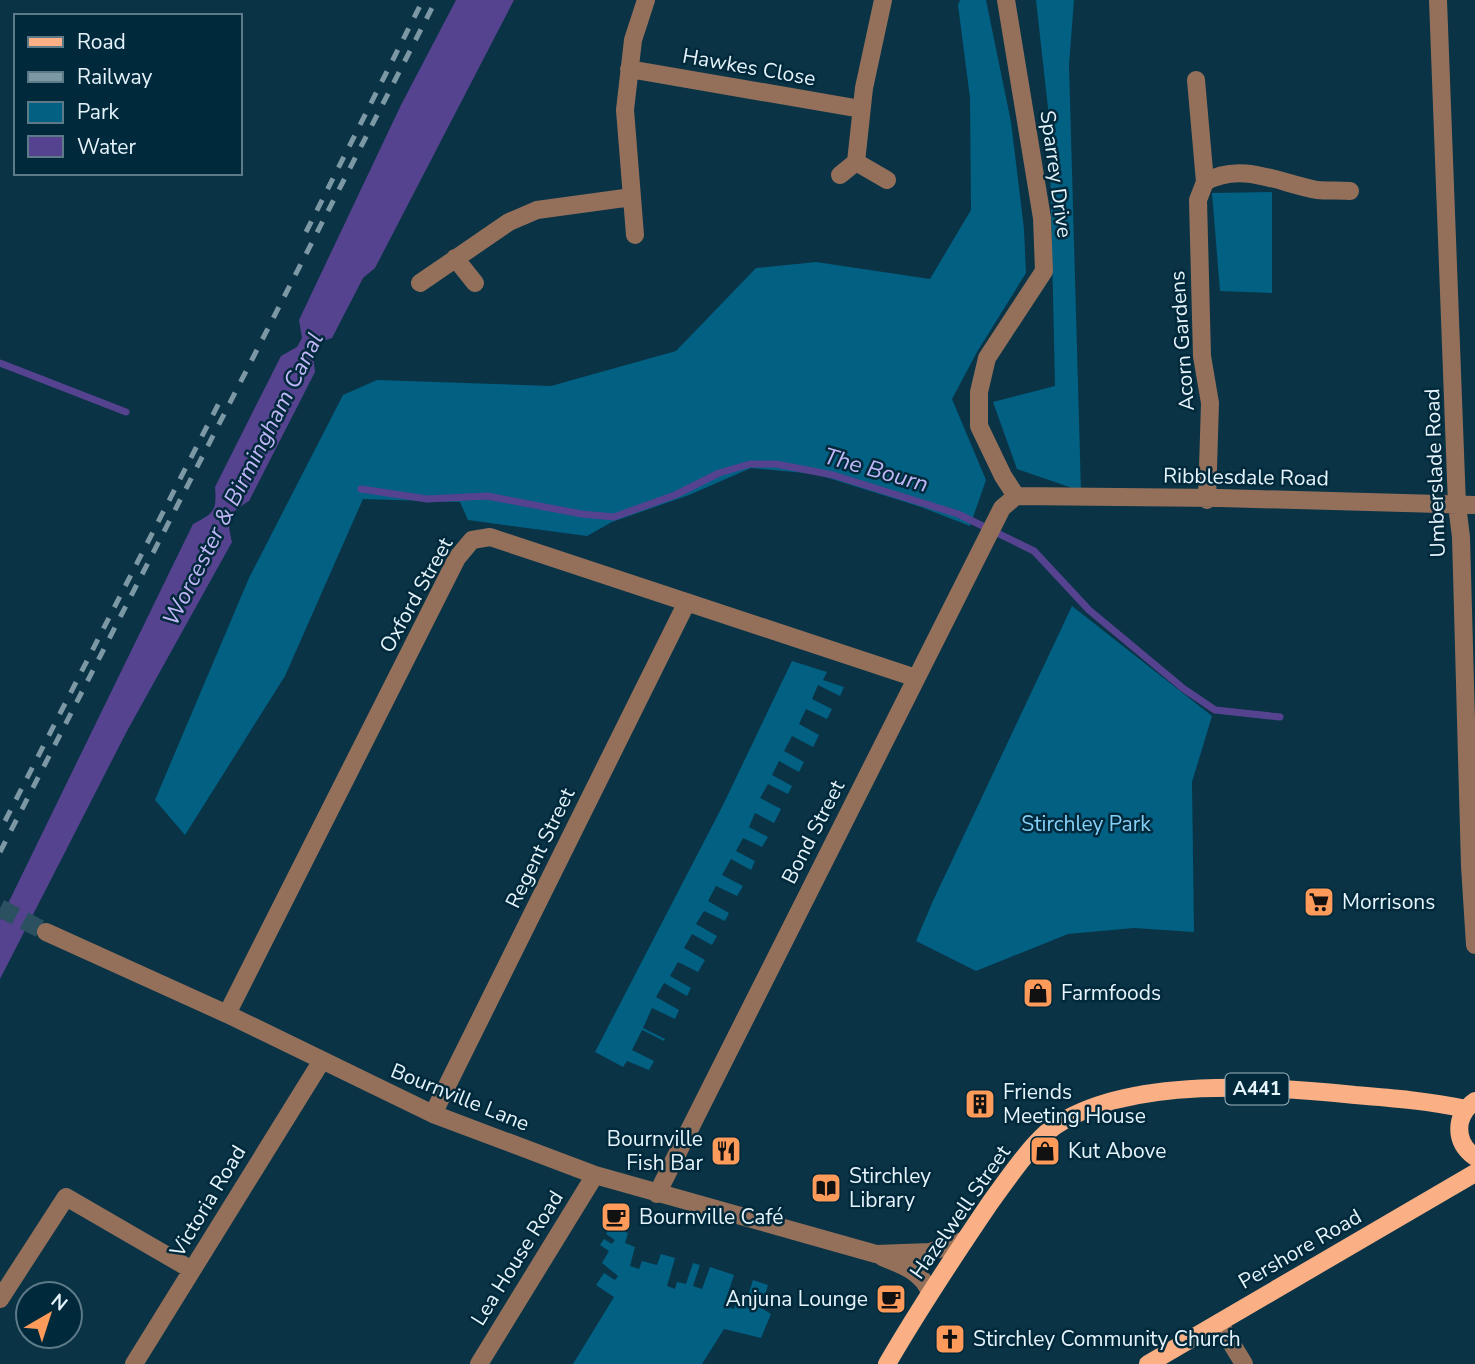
<svg xmlns="http://www.w3.org/2000/svg" width="1475" height="1364" font-family="'Nunito Sans',sans-serif">
	<rect width="100%" height="100%" fill="#0a3345"/>
	<!-- green -->
	<path fill="#026083" d="M960 0H986L1011 122 1024 229 1026 273 977 352 952 399 986 480 970 526 921 507 816 474 751 468 689 495 612 522 587 536 468 520 460 502 363 499 285 676 185 835 155 800 249 578 343 395 377 380 551 386 676 351 756 268 816 262 930 279 971 210 970 98 958 5Z
		M1036 0H1074L1069 65 1081 491 1017 469 993 402 1055 386 1049 117Z
		M1272 192V293L1220 291 1212 193Z
		M1072 606 1212 716 1192 782 1194 932 1134 928 1068 934 976 971 916 941 932 903Z
		M792 661 827 672 823 680 844 687 840 696 818 685 812 699 832 709 827 719 806 709 799 724 819 735 813 747 792 736 784 751 804 762 799 772 779 761 772 775 792 786 788 794 768 784 760 798 781 809 774 823 755 813 749 827 768 837 762 847 743 838 736 851 755 861 751 870 731 859 722 875 743 886 737 896 716 886 708 901 729 913 725 921 704 911 696 924 717 936 712 945 692 934 684 948 705 960 698 972 678 962 670 976 691 988 687 996 664 983 656 997 679 1010 675 1019 652 1008 643 1028 665 1039 664 1041 642 1030 632 1050 654 1061 649 1070 627 1061 623 1067 595 1052 723 805Z
		M611 1227 628 1233 625 1243 635 1247 630 1266 639 1269 642 1261 657 1265 661 1254 675 1258 667 1286 675 1289 677 1282 686 1284 693 1263 700 1265 693 1286 702 1289 710 1267 734 1275 724 1305 734 1309 736 1303 745 1305 753 1280 768 1285 761 1308 771 1314 761 1338 724 1329 702 1364H573L614 1297 596 1285 604 1273 615 1280 618 1276 602 1263 609 1251 600 1245 604 1239 612 1244 615 1240 606 1234Z"/>
	<!-- water -->
	<path fill="#564390" d="M456 0H514L375 268 363 278 332 338 320 342 313 355 315 372 249 501C228 514 226 517 232 542L127 731 0 979V920L193 524C214 513 217 511 215 487L281 356 297 347 302 338 299 320 401 105Z"/>
	<g fill="none" stroke-linecap="round" stroke-linejoin="round">
		<!-- stream -->
		<path stroke="#564390" stroke-width="7" d="M0 363 126 412
			M361 489 427 499 487 496 582 514 614 517 675 495 719 473 750 464H776L833 475 958 514 1034 551 1089 610 1184 689 1215 710 1280 717"/>
		<!-- minor-tunnel -->
		<path stroke="#2b5060" stroke-width="18" stroke-dasharray="18 9" stroke-linecap="butt" d="M0 908 46 932"/>
		<!-- minor -->
		<path stroke="#94705b" stroke-width="18" d="M1006 0 1042 218 1044 271 987 358 979 392V426L1003 476 1016 496
			M1438 0 1457 505 1461 537 1470 866 1475 945
			M629 69 861 109
			M1196 80 1205 182 1198 200 1202 356 1210 403 1207 500
			M856 162 887 180
			M840 175 856 162 864 88 883 0
			M1205 182C1241 161 1279 183 1317 190 1328 191 1339 190 1350 191
			M635 235 625 110 633 40 646 0
			M455 258 475 283
			M420 283 509 222 537 210 632 197
			M1016 496 1220 498 1475 505
			M46 932 227 1014 433 1114 595 1175 876 1254 930 1252 965 1240
			M227 1014 457 558 472 540 490 537 916 678
			M433 1114 687 602
			M657 1194 1002 508 1016 496
			M882 1257C902 1265 923 1272 930 1293
			M0 1299 66 1197 192 1270
			M1219 1323 1244 1364
			M134 1364 321 1062
			M479 1364 595 1175"/>
		<!-- major -->
		<path stroke="#fab084" stroke-width="18" d="M1475 1101C1454 1116 1454 1142 1475 1157
			M887 1364C919 1309 954 1256 990 1203 1006 1181 1033 1141 1055 1126 1128 1076 1270 1086 1355 1095 1392 1098 1429 1101 1466 1109
			M1148 1364 1475 1173"/>
		<!-- rail -->
		<path stroke="#7d98a5" stroke-width="5" stroke-dasharray="12 12" stroke-linecap="butt" d="M306 232 423 0
			M5 821 222 397
			M0 852 436 0"/>
	</g>
	<!-- icons -->
	<defs>
		<g id="supermarket-square" transform="scale(1.575)"><rect x="-9" y="-9" width="18" height="18" rx="4" fill="#ff9b5a" stroke="#00293b"/><path d="M-6-5.5h2.5l.6 2H6L4.5 2H-2.5L-4.4-4H-6ZM-1.5 3.2a1.3 1.3 0 1 0 .1 0ZM3 3.2a1.3 1.3 0 1 0 .1 0Z" fill="#111"/></g>
		<g id="shop-square" transform="scale(1.575)"><rect x="-9" y="-9" width="18" height="18" rx="4" fill="#ff9b5a" stroke="#00293b"/><path d="M-5-2.5h2.3a2.7 3.5 0 0 1 5.4 0H5L5.5 6h-11ZM-1.5-2.5h3a1.5 2.3 0 0 0-3 0Z" fill="#111"/></g>
		<g id="building-square" transform="scale(1.575)"><rect x="-9" y="-9" width="18" height="18" rx="4" fill="#ff9b5a" stroke="#00293b"/><path d="M-4-6H4V6H1V3H-1V6H-4ZM-2.5-4.3h1.7v1.8h-1.7ZM.8-4.3h1.7v1.8H.8ZM-2.5-1h1.7V.8h-1.7ZM.8-1h1.7V.8H.8Z" fill="#111"/></g>
		<g id="restaurant-square" transform="scale(1.575)"><rect x="-9" y="-9" width="18" height="18" rx="4" fill="#ff9b5a" stroke="#00293b"/><path d="M-5-6h1v4h1v-4h1v4h1v-4h1v5L-1.5 .5V6h-2V.5L-5-1ZM5-6V6H3V1.5H1.5Q1.5-4 5-6Z" fill="#111"/></g>
		<g id="library-square" transform="scale(1.575)"><rect x="-9" y="-9" width="18" height="18" rx="4" fill="#ff9b5a" stroke="#00293b"/><path d="M-6-4Q-3-5.5-.7-3.5V5Q-3 3-6 4ZM6-4Q3-5.5 .7-3.5V5Q3 3 6 4Z" fill="#111"/></g>
		<g id="cafe-square" transform="scale(1.575)"><rect x="-9" y="-9" width="18" height="18" rx="4" fill="#ff9b5a" stroke="#00293b"/><path d="M-5.5-4.5H6V0H3Q3 3.5 0 3.5H-2.5Q-5.5 3.5-5.5 0ZM3-3.2v2h1.7v-2ZM-6 4.5H4V6H-6Z" fill="#111"/></g>
		<g id="church-square" transform="scale(1.575)"><rect x="-9" y="-9" width="18" height="18" rx="4" fill="#ff9b5a" stroke="#00293b"/><path d="M-1.2-6h2.4v3.5h3.3v2.4h-3.3V6h-2.4V-.1h-3.3v-2.4h3.3Z" fill="#111"/></g>
	</defs>
	<g fill-rule="evenodd">
		<use href="#supermarket-square" x="1319" y="902"/>
		<use href="#shop-square" x="1038" y="993"/>
		<use href="#building-square" x="980" y="1104"/>
		<use href="#restaurant-square" x="726" y="1151"/>
		<use href="#shop-square" x="1045" y="1151"/>
		<use href="#library-square" x="826" y="1188"/>
		<use href="#cafe-square" x="616" y="1217"/>
		<use href="#cafe-square" x="891" y="1299"/>
		<use href="#church-square" x="950" y="1339"/>
	</g>
	<g text-anchor="middle" dominant-baseline="central" stroke-width="5" stroke-linejoin="round" paint-order="stroke">
		<!-- shield labels -->
		<rect fill="#00293b" stroke="#a0b6c1" stroke-width="2" x="1225.5" y="1073.5" width="63" height="31" rx="5"/>
		<g font-size="19" font-weight="bold" fill="#e5f3fb">
			<text x="1257" y="1089">A441</text>
		</g>
		<!-- street labels -->
		<g font-size="21" fill="#e5f3fb" stroke="#00293b">
			<text transform="translate(749 67) rotate(10)">Hawkes Close</text>
			<text transform="translate(1056 174) rotate(82)">Sparrey Drive</text>
			<text transform="translate(1182 341) rotate(-94)">Acorn Gardens</text>
			<text transform="translate(1435 473) rotate(-92)">Umberslade Road</text>
			<text transform="translate(1246 477) rotate(1)">Ribblesdale Road</text>
			<text transform="translate(416 595) rotate(-61)">Oxford Street</text>
			<text transform="translate(813 832) rotate(-63)">Bond Street</text>
			<text transform="translate(540 848) rotate(-64)">Regent Street</text>
			<text transform="translate(460 1097) rotate(22)">Bournville Lane</text>
			<text transform="translate(208 1201) rotate(-59)">Victoria Road</text>
			<text transform="translate(960 1212) rotate(-55)">Hazelwell Street</text>
			<text transform="translate(1300 1249) rotate(-30)">Pershore Road</text>
			<text transform="translate(517 1258) rotate(-58)">Lea House Road</text>
		</g>
		<!-- park labels -->
		<g font-size="21" fill="#86d0f7" stroke="#00293b">
			<text x="1086" y="824">Stirchley Park</text>
		</g>
		<!-- poi labels -->
		<g font-size="21" fill="#e5f3fb" stroke="#00293b" text-anchor="start">
			<text x="1342" y="902">Morrisons</text>
			<text x="1061" y="993">Farmfoods</text>
			<text x="1003" y="1092">Friends<tspan x="1003" dy="24">Meeting House</tspan></text>
			<text x="703" y="1139" text-anchor="end">Bournville<tspan x="703" dy="24">Fish Bar</tspan></text>
			<text x="1068" y="1151">Kut Above</text>
			<text x="849" y="1176">Stirchley<tspan x="849" dy="24">Library</tspan></text>
			<text x="639" y="1217">Bournville Café</text>
			<text x="868" y="1299" text-anchor="end">Anjuna Lounge</text>
			<text x="973" y="1339">Stirchley Community Church</text>
		</g>
		<!-- water labels -->
		<g font-size="23" font-style="italic" fill="#c1b6f7" stroke="#00293b">
			<text transform="translate(876 470) rotate(16)">The Bourn</text>
			<text transform="translate(243 479) rotate(-63)">Worcester &amp; Birmingham Canal</text>
		</g>
	</g>
	<!-- legend -->
	<rect x="14" y="14" width="228" height="161" fill="#00293b" stroke="#5c7a88" stroke-width="2"/>
	<rect x="28" y="37" width="35" height="10" fill="#fab084" stroke="#5c7a88" stroke-width="2"/>
	<text x="77" y="49" font-size="21" fill="#e5f3fb">Road</text>
	<rect x="28" y="72" width="35" height="10" fill="#7d98a5" stroke="#5c7a88" stroke-width="2"/>
	<text x="77" y="84" font-size="21" fill="#e5f3fb">Railway</text>
	<rect x="28" y="102" width="35" height="21" fill="#026083" stroke="#5c7a88" stroke-width="2"/>
	<text x="77" y="119" font-size="21" fill="#e5f3fb">Park</text>
	<rect x="28" y="136" width="35" height="21" fill="#564390" stroke="#5c7a88" stroke-width="2"/>
	<text x="77" y="154" font-size="21" fill="#e5f3fb">Water</text>
	<!-- north arrow -->
	<g transform="translate(49 1315) rotate(39)"><circle r="33" fill="#00293b" stroke="#5c7a88" stroke-width="2"/>
	<path d="M0-5L12 26L0 18L-12 26Z" fill="#ff9b5a"/>
	<text y="-10" font-size="19" font-weight="bold" text-anchor="middle" fill="#e5f3fb">N</text>
	</g>
</svg>
